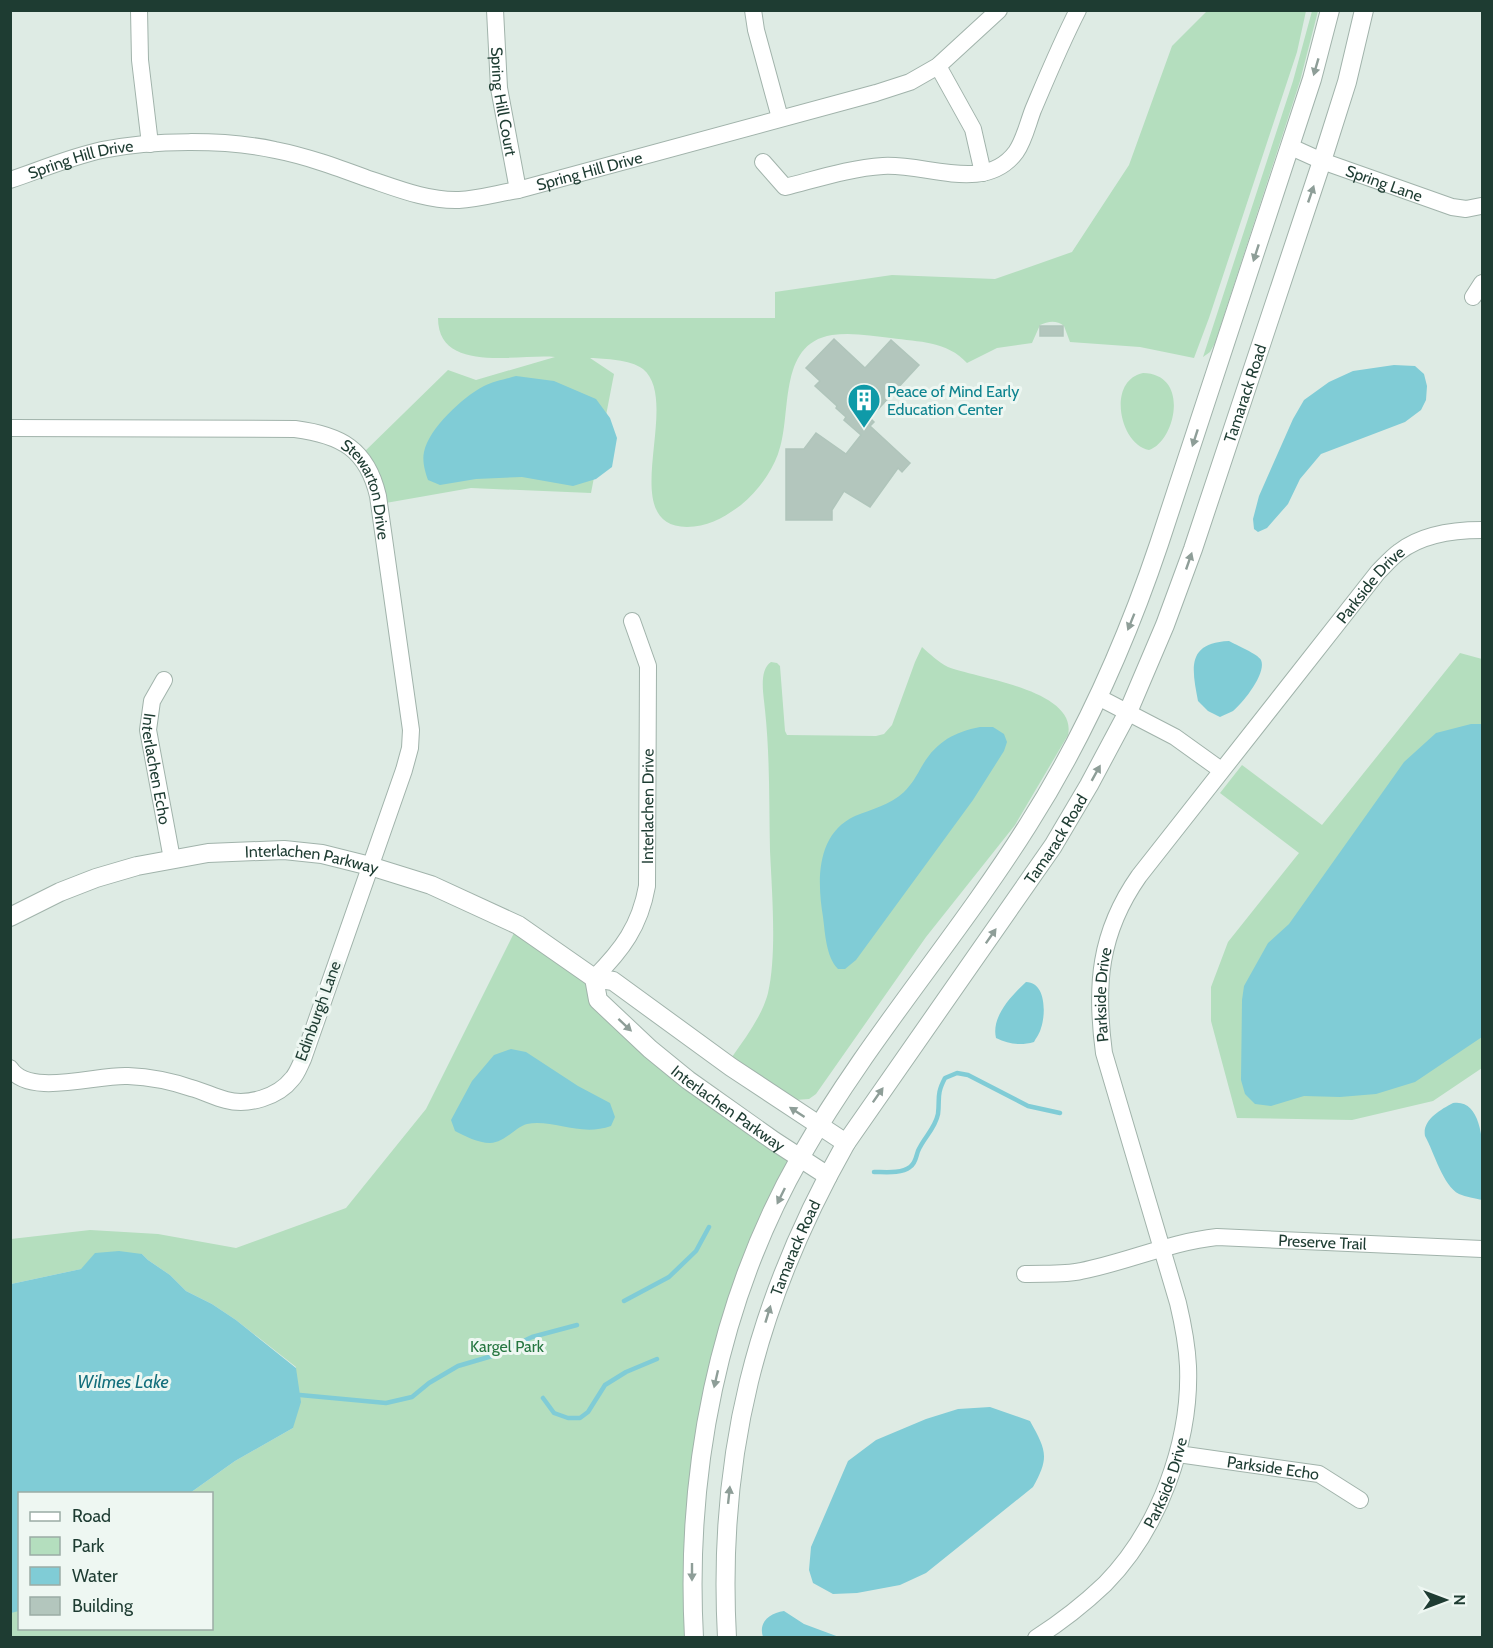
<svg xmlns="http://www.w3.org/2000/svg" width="1493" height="1648" font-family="Cabin,sans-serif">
	<rect width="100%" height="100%" fill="#deebe4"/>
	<!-- green -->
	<path fill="#b4debe" d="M1207 11H1306L1297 52 1209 318 1194 358 1140 347 1070 342 1064 326C1057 320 1048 321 1040 325L1032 343 997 348 967 363C947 341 919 342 891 338 872 336 852 332 832 335 776 344 793 416 778 454 771 473 757 492 741 505 725 517 708 527 687 527 614 526 683 402 643 369 629 359 606 359 590 358L614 374 591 493 471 488 380 504 360 456 448 370 476 380 555 357C520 353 438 375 438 318H775V292L892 275 995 279 1072 252 1129 165 1172 46Z
		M1312 11H1318L1300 81 1215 343 1210 352 1203 357 1293 81Z
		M1143 373C1191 374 1175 442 1149 450 1120 445 1106 381 1143 373Z
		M922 647C930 654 938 662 948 667 976 678 1078 690 1068 735L1015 825 926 937 816 1094 809 1099 795 1100 732 1057C746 1037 762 1016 768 993 777 954 772 893 770 851 769 804 770 757 765 710 764 696 758 671 771 662L777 663 780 666 785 731 787 735 876 736 884 734 892 725 915 662Z
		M1460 653 1482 659V1068L1433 1101 1352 1120 1237 1118 1211 1021V987L1228 942 1299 853 1220 793 1242 765 1322 825Z
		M518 925 594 978 598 1000 800 1157 768 1222 703 1433 694 1637 11 1638 10 1612 19 1610 20 1628H212V1494L190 1493 235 1461 293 1428 296 1367 236 1320 212 1304 186 1291 170 1275 148 1260 142 1254 81 1269 11 1284V1239L90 1230 158 1234 236 1248 346 1208 426 1109Z"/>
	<!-- water -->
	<path fill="#80ccd6" d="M1394 365 1415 366 1424 374 1427 386 1426 400 1421 410 1405 422 1321 454 1300 479 1288 504 1267 528 1258 532 1254 529 1253 519 1259 496 1293 419 1304 400 1329 382 1353 371Z
		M516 376 554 381 596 399 610 418 617 438 612 467 596 479 573 486 522 477 476 479 440 485 428 480C425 472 422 461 424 452 429 428 463 397 484 386 493 381 506 379 516 376Z
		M1229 641C1236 645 1258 654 1261 660 1267 673 1243 703 1233 711 1229 713 1224 715 1220 717L1208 711 1198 701C1192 669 1186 643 1229 641Z
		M1471 724H1482V1037L1415 1082 1376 1094 1340 1097 1304 1096 1271 1106 1255 1104 1245 1094 1241 1080 1242 1000 1244 986 1268 943 1289 924 1404 762 1436 733Z
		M980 727H993L1004 734 1007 742 1004 751 973 800 856 960 845 969H838C826 957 825 932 823 917 817 881 816 834 855 816 872 809 890 805 904 792 912 784 917 775 922 766 936 742 954 732 980 727Z
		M1026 982C1046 982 1046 1014 1041 1028 1040 1033 1036 1038 1034 1042 1020 1046 1009 1044 996 1038 991 1017 1011 996 1026 982Z
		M511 1049 526 1052 578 1086 610 1103 615 1117 611 1126C580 1137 553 1119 527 1124 515 1127 506 1142 490 1143 478 1143 465 1136 455 1131L451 1120 472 1081 494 1055Z
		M1453 1103C1491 1097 1483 1178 1482 1200 1475 1198 1466 1197 1459 1194 1443 1186 1434 1152 1425 1136 1422 1120 1440 1110 1453 1103Z
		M119 1251 142 1254 148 1260 170 1275 186 1291 212 1304 236 1320 296 1368 301 1402 293 1428 235 1461 190 1493 20 1494 19 1611 11 1613V1284L81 1269 95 1253Z
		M990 1407 1030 1421C1046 1450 1050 1457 1033 1487L926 1573 900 1585 857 1593 833 1594 813 1583 809 1570 811 1547 848 1461 876 1440 926 1419 958 1409Z
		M784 1611 804 1624 839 1637H763C758 1622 770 1613 784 1611Z"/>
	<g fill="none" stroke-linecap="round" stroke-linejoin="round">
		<!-- stream -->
		<path stroke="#80ccd6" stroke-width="4.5" d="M874 1172C885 1172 901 1174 910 1167 916 1163 916 1156 918 1151 924 1137 935 1129 938 1114 940 1098 936 1095 945 1078L957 1073 968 1075 1028 1106 1060 1113
			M624 1301 669 1277 696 1251 709 1227
			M300 1395 386 1403 412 1397 429 1383 458 1366 492 1356 532 1337 577 1325
			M543 1398 554 1413 568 1418H580L588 1412 605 1385 626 1372 657 1359"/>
	</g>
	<!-- building -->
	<path fill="#b3c6bd" stroke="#b0c5bb" stroke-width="1.5" d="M1040 326H1063V336H1040Z
		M834 339 865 368 891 340 919 365 870 418 874 422 870 426 910 463 902 472 898 468 870 507 844 491 832 510V520H786V449H804L816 433 846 454 861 435 844 420 846 417 836 408 837 406 815 386 820 381 806 368Z"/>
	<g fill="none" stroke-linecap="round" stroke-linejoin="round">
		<!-- minor casing -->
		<g stroke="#a1b3ab" stroke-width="18">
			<g id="minor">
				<path d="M139 10 140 60 150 144"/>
				<path id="s1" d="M495 10 499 88 518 190"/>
				<path d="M753 10 756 30 780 118"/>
				<path d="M938 66 973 129 983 173"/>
				<path id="s2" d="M1291 147 1322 161 1452 207 1466 209 1481 206"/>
				<path d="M763 162 785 187C817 179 850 168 883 166 926 163 985 194 1016 152 1024 141 1028 123 1033 110 1047 77 1061 43 1078 10"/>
				<path id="s3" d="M10 180C40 170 70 157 102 150 152 140 225 139 275 150 306 156 336 167 366 178 396 188 427 201 459 200 479 199 499 193 518 190L876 93 910 82 938 66 999 10"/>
				<path d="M1473 297 1482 283"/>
				<path id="s4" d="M10 428 295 429C341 435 367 449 378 496L411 730 410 748 404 770 303 1059C300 1065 297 1074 292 1079 278 1097 248 1106 226 1100 214 1097 203 1091 191 1088 171 1081 150 1077 128 1076 98 1074 29 1098 10 1068"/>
				<path id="s5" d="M164 680 152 701 148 730 172 859"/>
				<path d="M1098 697 1175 737 1221 770"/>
				<path id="s6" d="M594 978C622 950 640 926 647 886L648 666 632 621"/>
				<path id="s7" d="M1025 1274C1043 1273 1064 1275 1081 1271 1127 1262 1170 1242 1217 1237L1482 1249"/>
				<path id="s8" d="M1178 1454 1319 1474 1360 1500"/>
				<path id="s9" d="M1036 1638C1061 1622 1084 1604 1105 1584 1159 1529 1191 1442 1188 1366 1187 1345 1183 1324 1178 1303L1104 1053C1095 986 1099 933 1139 876L1378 572C1385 565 1392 557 1399 552 1422 534 1455 530 1482 530"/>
			</g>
		</g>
		<!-- tertiary casing -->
		<g stroke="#a1b3ab" stroke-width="20">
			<g id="tertiary">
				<path id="s10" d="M10 917 60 892 96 878 137 866 208 853 284 850 322 854 370 866 431 885 518 925 594 978 613 981 731 1067 846 1143"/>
				<path id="s11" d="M594 978 598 1000 650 1049 688 1080 774 1141 828 1176"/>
				<path d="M694 1638C685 1472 718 1301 801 1156 867 1040 957 938 1028 825 1084 737 1126 642 1159 544L1312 79 1330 10"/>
				<path id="s12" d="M727 1638C717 1455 756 1302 846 1143L1053 846 1089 785 1128 712 1165 625 1193 549 1322 161 1347 82 1364 10"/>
			</g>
		</g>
		<!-- minor -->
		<use href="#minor" stroke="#fff" stroke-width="16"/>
		<!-- tertiary -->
		<use href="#tertiary" stroke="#fff" stroke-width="18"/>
	</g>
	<!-- one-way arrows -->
	<defs><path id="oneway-solid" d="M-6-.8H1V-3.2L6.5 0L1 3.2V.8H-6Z" transform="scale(1.5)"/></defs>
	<g fill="#8e9e98">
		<use href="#oneway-solid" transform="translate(1316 67) rotate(106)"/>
		<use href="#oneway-solid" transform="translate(1311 194) rotate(-71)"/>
		<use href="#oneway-solid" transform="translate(1256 253) rotate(108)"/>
		<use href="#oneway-solid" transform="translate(1195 438) rotate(108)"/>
		<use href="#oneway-solid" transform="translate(1189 561) rotate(-71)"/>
		<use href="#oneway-solid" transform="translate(1131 622) rotate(112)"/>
		<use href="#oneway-solid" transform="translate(1096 773) rotate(-61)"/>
		<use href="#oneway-solid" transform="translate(991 936) rotate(-55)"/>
		<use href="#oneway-solid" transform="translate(625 1025) rotate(43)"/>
		<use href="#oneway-solid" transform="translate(878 1095) rotate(-55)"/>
		<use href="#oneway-solid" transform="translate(797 1112) rotate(-147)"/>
		<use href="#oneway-solid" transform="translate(781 1196) rotate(116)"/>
		<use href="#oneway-solid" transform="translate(768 1314) rotate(-73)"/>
		<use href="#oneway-solid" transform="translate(716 1379) rotate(103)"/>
		<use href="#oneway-solid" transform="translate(729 1495) rotate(-84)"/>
		<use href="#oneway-solid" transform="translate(692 1572) rotate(90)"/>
	</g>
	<!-- icons -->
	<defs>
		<g id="building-pin" transform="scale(1.725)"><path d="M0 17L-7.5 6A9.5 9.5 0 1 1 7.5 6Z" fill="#0f9aa8" stroke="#eef7f2"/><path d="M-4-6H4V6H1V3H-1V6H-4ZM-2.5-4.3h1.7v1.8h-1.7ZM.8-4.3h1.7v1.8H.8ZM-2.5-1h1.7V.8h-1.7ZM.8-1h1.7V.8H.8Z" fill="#fff"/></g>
	</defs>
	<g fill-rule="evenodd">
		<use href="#building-pin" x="864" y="400"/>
	</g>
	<g text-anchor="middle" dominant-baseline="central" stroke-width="6" stroke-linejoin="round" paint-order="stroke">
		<!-- street labels -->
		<g font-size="16" fill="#1e3c32" stroke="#eef7f2">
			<text stroke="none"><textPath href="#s1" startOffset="92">Spring Hill Court</textPath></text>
			<text stroke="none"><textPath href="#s3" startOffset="74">Spring Hill Drive</textPath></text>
			<text stroke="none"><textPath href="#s3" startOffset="596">Spring Hill Drive</textPath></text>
			<text stroke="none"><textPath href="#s2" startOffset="100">Spring Lane</textPath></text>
			<text stroke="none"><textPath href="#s12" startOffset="1372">Tamarack Road</textPath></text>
			<text stroke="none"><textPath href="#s4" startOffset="390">Stewarton Drive</textPath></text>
			<text stroke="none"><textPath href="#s9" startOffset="1209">Parkside Drive</textPath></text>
			<text stroke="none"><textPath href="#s5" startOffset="93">Interlachen Echo</textPath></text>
			<text stroke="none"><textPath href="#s6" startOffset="188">Interlachen Drive</textPath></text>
			<text stroke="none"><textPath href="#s12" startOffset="886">Tamarack Road</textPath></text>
			<text stroke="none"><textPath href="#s10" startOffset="314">Interlachen Parkway</textPath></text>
			<text stroke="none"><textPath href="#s9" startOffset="710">Parkside Drive</textPath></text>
			<text transform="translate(318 1011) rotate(-70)">Edinburgh Lane</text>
			<text stroke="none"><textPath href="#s11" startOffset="192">Interlachen Parkway</textPath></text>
			<text stroke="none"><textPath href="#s7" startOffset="302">Preserve Trail</textPath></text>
			<text stroke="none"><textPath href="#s12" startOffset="400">Tamarack Road</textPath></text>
			<text stroke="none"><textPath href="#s8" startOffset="96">Parkside Echo</textPath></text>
			<text stroke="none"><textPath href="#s9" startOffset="207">Parkside Drive</textPath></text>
		</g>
		<!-- culture labels -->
		<g font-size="16" fill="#0d838f" stroke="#eef7f2" text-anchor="start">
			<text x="887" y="391">Peace of Mind Early<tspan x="887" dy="18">Education Center</tspan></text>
		</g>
		<!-- park labels -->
		<g font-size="16" fill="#257640" stroke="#eef7f2">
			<text x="507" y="1346">Kargel Park</text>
		</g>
		<!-- water labels -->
		<g font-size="18" font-style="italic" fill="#136f7c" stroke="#eef7f2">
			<text x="123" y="1382">Wilmes Lake</text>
		</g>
	</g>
	<!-- border -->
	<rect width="1493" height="1648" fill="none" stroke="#1e3c32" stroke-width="24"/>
	<!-- legend -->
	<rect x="18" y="1492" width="195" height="138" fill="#eef7f2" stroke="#9baca5" stroke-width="1.5"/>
	<rect x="30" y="1512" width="30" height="9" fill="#ffffff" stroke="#9baca5" stroke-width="1.5"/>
	<text x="72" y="1522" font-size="18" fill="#1e3c32">Road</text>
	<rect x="30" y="1537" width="30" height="18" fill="#b4debe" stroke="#9baca5" stroke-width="1.5"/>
	<text x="72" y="1552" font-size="18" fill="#1e3c32">Park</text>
	<rect x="30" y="1567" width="30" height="18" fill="#80ccd6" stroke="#9baca5" stroke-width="1.5"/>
	<text x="72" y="1582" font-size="18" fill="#1e3c32">Water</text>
	<rect x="30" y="1597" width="30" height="18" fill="#b3c6bd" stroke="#9baca5" stroke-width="1.5"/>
	<text x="72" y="1612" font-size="18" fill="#1e3c32">Building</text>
	<!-- north arrow -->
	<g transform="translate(1445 1600) rotate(90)" stroke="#eef7f2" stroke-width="4.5" paint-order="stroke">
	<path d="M0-4.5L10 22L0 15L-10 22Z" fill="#1e3c32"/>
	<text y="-9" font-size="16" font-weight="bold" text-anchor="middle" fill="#1e3c32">N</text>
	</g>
</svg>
